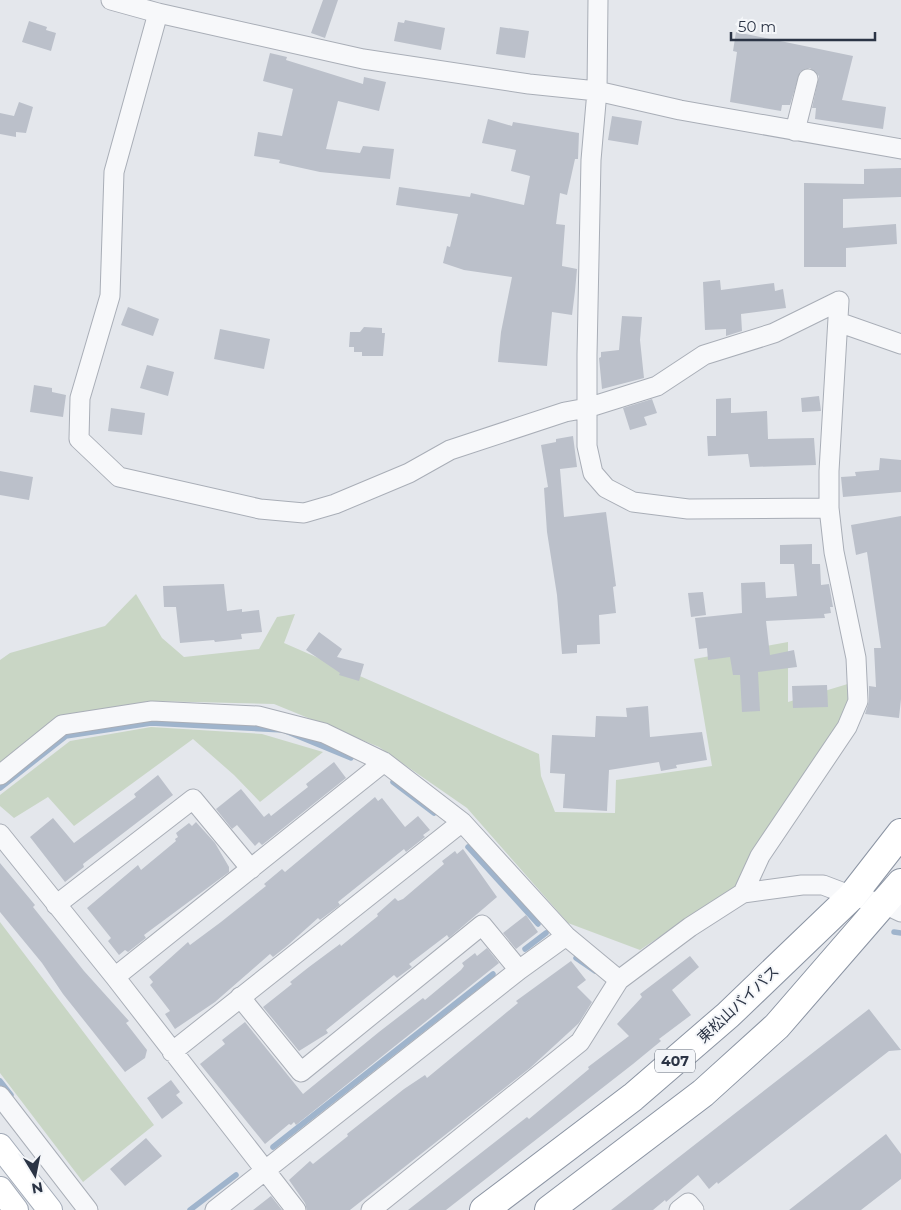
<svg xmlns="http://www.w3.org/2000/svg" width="901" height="1210" font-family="Montserrat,'Noto Sans JP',sans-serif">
	<rect width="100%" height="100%" fill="#e4e7ec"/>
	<!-- green -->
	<path fill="#c9d6c5" d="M136 594 162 638 184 657 259 649 277 617 295 614 284 643 539 754 541 776 555 812 615 813 616 780 712 766 694 659 788 642V702L851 683 852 700 742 877 734 892 701 909 640 950 568 923 467 808 379 747 274 704 150 701 65 716 0 765V660L10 653 105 626Z
		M151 727 262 734 323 752 260 802 234 775 193 739 74 826 48 797 14 818 0 806V795L70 741Z
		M0 922 154 1125 83 1182 0 1073Z"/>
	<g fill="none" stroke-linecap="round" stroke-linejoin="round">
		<!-- stream -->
		<path stroke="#9fb4cc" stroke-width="5.5" d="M393 782 434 813
			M0 788 66 736 151 723 283 730 351 758
			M468 847 538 924
			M894 932 901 933
			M525 949 546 933
			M576 958 595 971
			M0 1081 11 1095
			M273 1147 493 974
			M190 1210 236 1175"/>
	</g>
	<!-- building -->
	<path fill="#bbc0ca" d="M323 0H338L325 38 311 33Z
		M405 20 445 28 441 50 394 41 398 22 404 23Z
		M29 21 47 27 46 30 56 33 51 51 22 42Z
		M500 27 529 31 525 58 496 54Z
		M736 32 853 56 842 100 886 107 883 129 815 119 816 108H812L819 76 810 68 800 72 790 105H782L781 111 730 102 737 52 733 51Z
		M270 53 287 57 286 60 363 84 364 77 386 82 379 111 338 101 326 149 360 153 363 146 394 149 390 179 320 172 279 163 280 160 254 156 258 132 282 136 293 89 263 81Z
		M19 102 33 107 26 133 16 132V137L0 134V113L14 116Z
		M612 116 642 121 638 145 608 140Z
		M488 119 512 126 513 122 579 133 578 159H575L567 195 560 193 556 224 565 225 562 266 577 269 575 291 572 315 552 312 547 366 498 362 501 332 512 277 464 270 443 263 447 246 450 247 458 214 396 205 399 187 470 197 471 193 524 205 530 176 511 171 516 150 482 143Z
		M901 168V197L843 199V228L896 224 897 244 846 248V267H804V183L864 184V169Z
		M720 280 721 290 774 283 775 291 783 289 786 308 741 314 742 331 726 336V329L705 330 703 282Z
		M128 307 159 319 153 336 121 325Z
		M622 316 642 317 640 340 644 378 602 389 599 358 601 357V352L619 350Z
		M364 327 382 328V333H385L383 356H362V352H354V347H349L350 332H360Z
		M220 329 270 339 264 369 214 359Z
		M147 365 174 372 168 396 140 388Z
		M34 385 52 388V392L66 395 63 417 30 412Z
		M819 396 821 411 802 412 801 398Z
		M731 398V413L767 411 768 439 814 438 816 465 750 467 748 454 708 456 707 436H716V399Z
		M652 399 657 413 644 417 647 425 630 430 623 408Z
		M111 408 145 413 142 435 108 431Z
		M573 436 577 467 560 469 564 517 606 512 616 586 613 587 616 613 599 615 600 644 577 645V653L562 654 557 595 547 532 544 488 548 487 541 445 556 442V439Z
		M880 458 901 460V492L843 497 841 477 856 476 855 472 879 470Z
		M0 471 33 477 29 500 0 495Z
		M901 516V699L899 718 865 714 869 701V686L876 687 874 648H881L867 552 856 555 851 525Z
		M812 544V564H820L821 585 829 584 833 607H830L831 613 824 614 825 618 766 621 770 655 794 650 797 667 758 672 760 711 742 712 740 675H733L730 657 708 660 707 648 699 649 695 618 742 613 741 583 765 582 766 598 797 596 794 564H780V545Z
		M224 584 227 611 242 609V612L259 610 262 632 241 634 242 639 215 642 214 640 180 643 176 607H164L163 586Z
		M703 592 706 615 691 617 688 593Z
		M319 632 342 649 337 657 364 664 359 681 339 675 340 673 306 650Z
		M827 685 828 707 793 708 792 686Z
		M648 706 650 737 702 732 707 760 676 765 677 768 661 771 659 762 609 770 607 811 563 808 565 774 550 773 552 735 595 737 596 716 627 717 626 708Z
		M334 762 346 778 262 845 259 842 255 846 237 825 232 829 216 809 241 789 264 817 269 813 271 816 308 787 306 784Z
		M158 775 173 795 83 864 84 867 65 882 30 837 53 818 74 843 136 797 134 794Z
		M375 797 378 801 382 798 405 827 418 816 430 830 423 835 425 837 406 852 404 849 338 902 340 905 320 920 318 918 288 945 273 957 270 954 215 1002 175 1029 165 1014 170 1011 150 985 153 982 149 977 188 942 190 945 221 922 266 886 264 884 282 869 285 872Z
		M196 822 215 843 229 867V872L144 935 146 938 128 952 125 950 119 955 108 941 111 938 87 908 138 865 141 870 176 841 175 839 178 837 176 833 189 823 192 826Z
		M463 849 497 897 449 938 447 935 409 964 412 967 397 978 394 975 326 1030 328 1033 299 1051 263 1007 292 984 290 982 309 967 340 944 341 946 378 916 377 914 395 898 398 901 403 899 444 864 442 861 455 851 457 854Z
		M0 863 35 905 33 907 84 971 129 1021 126 1023 147 1050 145 1058 125 1072 63 994 42 963 0 912Z
		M526 915 538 932 516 949 503 933Z
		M487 948 499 963 494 967 296 1125 294 1122 291 1125 289 1124 265 1144 200 1064 225 1044 222 1040 245 1022 303 1094 379 1032 423 998 425 1000 461 970 464 966 462 963 475 953 477 956Z
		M690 956 699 967 672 990 691 1015 659 1039 661 1041 633 1064 446 1210H408L527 1117 529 1119 589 1069 588 1067 629 1036 617 1024 642 997 640 994Z
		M571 961 586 980 577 987 592 1002 579 1023 530 1068 350 1210H307L305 1203 289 1180 310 1161 313 1164 348 1136 347 1134 404 1089 425 1075 427 1078 518 1003 516 1001Z
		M869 1009 901 1050 889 1051 718 1184 717 1182 709 1189 698 1175 666 1202 665 1200 653 1210H611Z
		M171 1080 180 1092 176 1095 183 1103 162 1119 147 1098Z
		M886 1134 901 1154V1179L861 1210H789Z
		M146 1138 162 1156 125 1186 110 1169Z
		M271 1196 282 1210H253Z"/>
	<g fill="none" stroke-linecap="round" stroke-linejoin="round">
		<!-- minor casing -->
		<g stroke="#a9aeb7" stroke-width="21">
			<path id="minor" d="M111 0 158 13 363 59 529 84 597 91 680 110 901 149
				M598 0 597 91 591 160 587 355V446L593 473 606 488 633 502 688 509 829 508
				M158 13 114 172 110 296 80 398 79 439 119 477 260 509 304 513 335 504 409 473 450 450 565 412 587 408 657 386 704 355 774 333 839 301
				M795 131 808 79
				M838 322 901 344
				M0 775 62 725 152 711 258 716 324 733 384 762 462 822 566 936 619 980 580 1042 371 1210
				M0 834 115 977 296 1210
				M743 893 760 856 847 727 858 701 856 658 834 552 829 508V471L839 301
				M56 905 193 799 251 869
				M115 977 384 762
				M619 980 690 927 743 893 802 885H823L852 896 884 904 901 912
				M240 997 301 1072 482 925 519 970
				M172 1052 462 822
				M0 1096 88 1210
				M215 1210 519 970 566 936
				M679 1210 688 1203 694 1210"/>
		</g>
		<!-- major casing -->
		<g stroke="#a3abb8" stroke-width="26">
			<path id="major" d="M0 1146 50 1210
				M0 1189 16 1210"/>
		</g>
		<!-- highway casing -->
		<g stroke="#8b94a3" stroke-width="30">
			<path id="highway" d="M484 1210 633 1097 728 1015 852 896 901 833
				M549 1210 703 1093 777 1026 901 883"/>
		</g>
		<!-- minor -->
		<use href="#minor" stroke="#f7f8fa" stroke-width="19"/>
		<!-- major -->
		<use href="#major" stroke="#fff" stroke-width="24"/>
		<!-- highway -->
		<use href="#highway" stroke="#fff" stroke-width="28"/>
	</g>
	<g text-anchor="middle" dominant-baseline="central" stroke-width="4" stroke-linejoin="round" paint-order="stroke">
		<!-- shield labels -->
		<rect fill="#f4f6f9" stroke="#676e7b" stroke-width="1" x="655" y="1049.5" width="40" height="23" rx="4"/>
		<g font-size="14" font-weight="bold" fill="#2b3445">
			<text x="675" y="1061">407</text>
		</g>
		<!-- street labels -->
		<g font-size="15" fill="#2b3445" stroke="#f4f6f9">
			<text transform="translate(738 1004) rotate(-43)">東松山バイパス</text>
		</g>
	</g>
	<!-- north arrow -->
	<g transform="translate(35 1175) rotate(170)" stroke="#f4f6f9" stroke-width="4" paint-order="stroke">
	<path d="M0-4L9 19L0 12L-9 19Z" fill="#2b3445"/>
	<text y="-8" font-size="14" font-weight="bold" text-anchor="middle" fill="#2b3445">N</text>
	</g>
	<!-- scale -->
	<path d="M731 32v8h144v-8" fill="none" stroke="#2b3445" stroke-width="2.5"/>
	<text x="738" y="32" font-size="15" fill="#2b3445" stroke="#f4f6f9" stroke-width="4" paint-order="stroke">50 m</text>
</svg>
